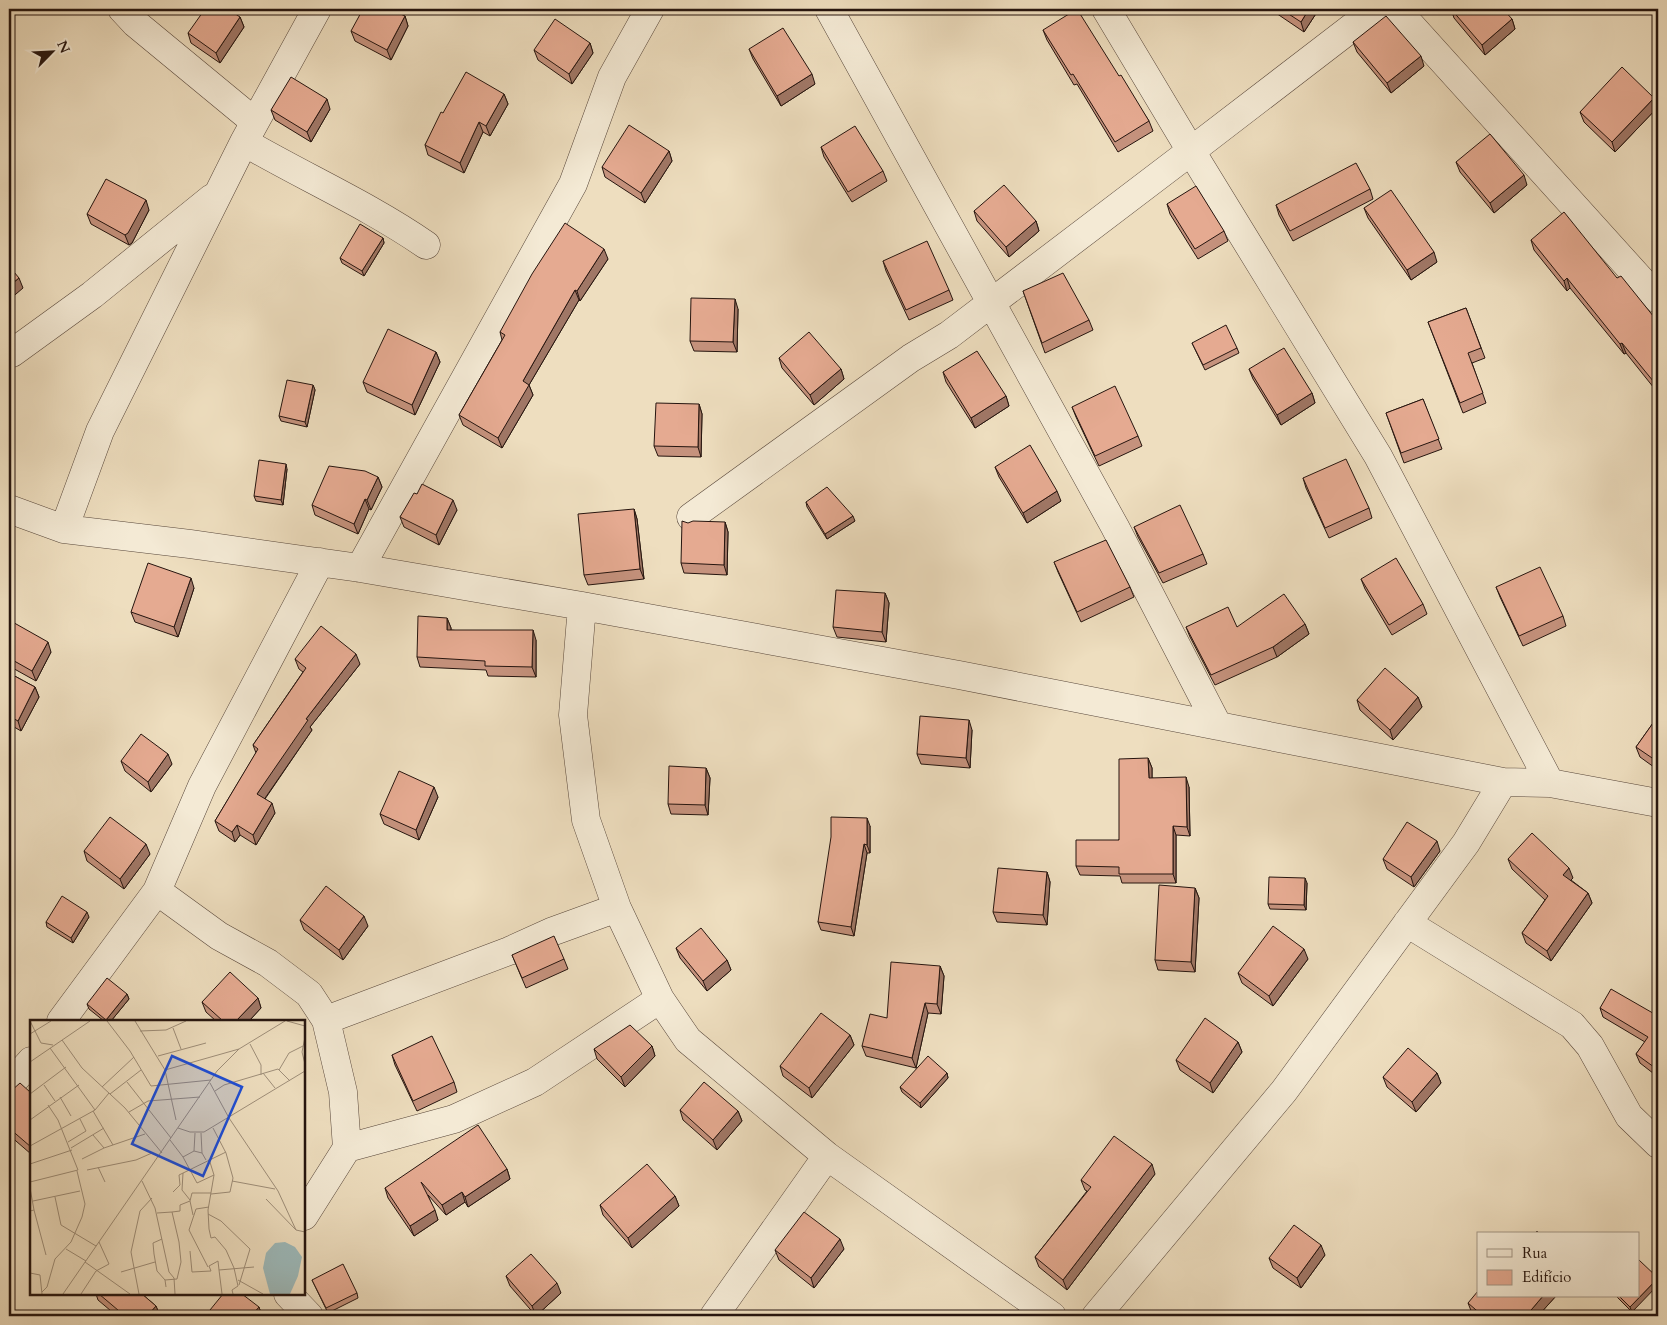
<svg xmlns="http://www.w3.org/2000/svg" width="1667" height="1325" font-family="Cardo,serif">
	<rect width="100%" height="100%" fill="#eedebf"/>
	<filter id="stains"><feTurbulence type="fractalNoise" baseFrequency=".004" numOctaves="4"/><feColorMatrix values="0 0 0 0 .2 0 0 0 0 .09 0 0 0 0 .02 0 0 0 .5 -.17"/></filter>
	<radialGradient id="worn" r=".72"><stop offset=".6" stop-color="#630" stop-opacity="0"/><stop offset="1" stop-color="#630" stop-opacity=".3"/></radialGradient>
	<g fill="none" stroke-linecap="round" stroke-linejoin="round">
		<!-- street casing -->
		<g stroke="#58473b" stroke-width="29">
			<path id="street" d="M122 9 135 23 255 122
				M829 9 1115 527 1218 726
				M1106 9 1191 151 1378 456 1550 783
				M1396 9 1658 299
				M244 142C304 177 368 205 426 245
				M9 354 12 353 92 295 212 198
				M9 509 64 529 190 544 360 568 582 606 959 675 1503 782 1550 783 1658 803
				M691 517 911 358 949 335 1191 151 1376 9
				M64 529 100 431 244 142 317 9
				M360 568 573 184 612 77 650 9
				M582 606 573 715 586 820 617 908 660 999 688 1040 827 1156 1052 1316
				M157 891 219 936 268 963 309 994 326 1020 343 1092 347 1148 304 1216
				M1407 923 1572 1025 1590 1046 1629 1116 1658 1144
				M326 1020 509 951 551 932 617 908
				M61 1021 157 891 202 786 320 562
				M9 1086 31 1061
				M347 1148 454 1119 535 1082 660 999
				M288 1294 309 1316
				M714 1316 827 1156
				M1096 1316 1284 1091 1466 843 1503 782"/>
		</g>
		<!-- street -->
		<use href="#street" stroke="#f4ead5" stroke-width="28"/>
	</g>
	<!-- wall -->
	<path fill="#c5927d" stroke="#26150f" d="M1270 9H1319L1304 32Z
		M1451 9 1512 19 1515 29 1485 55 1454 18Z
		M405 16 408 26 391 60 355 41 351 31Z
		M240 17 244 27 220 63 191 43 188 33Z
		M1043 30 1119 76 1149 121 1153 131 1118 152 1077 84 1074 85 1047 40Z
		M1353 42 1424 66 1391 93 1357 52Z
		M590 43 593 53 572 84 538 60 534 50Z
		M749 49 815 84 781 106 753 59Z
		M504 94 508 104 490 136 483 132 464 173 428 155 425 145 443 113Z
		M1654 98 1657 108 1615 152 1584 122 1580 112Z
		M330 109 311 142 275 120 271 110Z
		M821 147 883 171 887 181 852 202 824 157Z
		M669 151 672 161 645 203 605 177 602 167Z
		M1456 162 1527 185 1494 213 1460 172Z
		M1370 189 1373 199 1293 241 1279 215 1276 205Z
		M1167 204 1224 231 1228 241 1198 259 1170 214Z
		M1364 208 1437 262 1411 280 1368 218Z
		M149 210 132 243 129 245 91 224 87 214Z
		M974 211 1036 221 1039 231 1009 257 977 221Z
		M383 238 384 243 364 276 342 263 340 258Z
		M1531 240 1617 278 1658 322V393L1626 353 1624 354 1570 288 1567 291 1534 250Z
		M608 259 580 301 579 300 529 385 533 395 502 448 463 425 459 415 502 340 500 332Z
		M883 261 949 290 953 300 909 320 886 271Z
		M1023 291 1089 320 1093 330 1045 353Z
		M1466 308 1485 358 1472 363 1486 403 1463 413 1428 322Z
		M738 309 737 352 694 351 690 341Z
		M1192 343 1237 348 1239 353 1205 370Z
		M436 352 440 362 415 415 367 392 363 382Z
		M779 358 841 369 844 379 814 405 782 368Z
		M1249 369 1312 393 1315 403 1281 425 1253 379Z
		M943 372 1006 396 1009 406 975 428 946 382Z
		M313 385 315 390 307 427 281 421 279 416Z
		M1423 399 1442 449 1404 463 1386 413Z
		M699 404 702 414 701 457 658 456 654 446Z
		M1072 407 1138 436 1142 446 1099 466 1076 417Z
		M995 467 1061 501 1027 523 999 477Z
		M287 469 283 505 256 501 254 496Z
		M1658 469V485L1653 473Z
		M378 477 382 487 371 510 369 509 358 534 315 515 312 505Z
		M1303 478 1369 508 1372 518 1329 538 1306 488Z
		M417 494 457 510 439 545 404 527 400 517Z
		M806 502 855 521 827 539 807 507Z
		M634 509 637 519 644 579 588 585 584 575Z
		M725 522 728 532 727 575 684 573 681 563Z
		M1134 527 1203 554 1207 564 1163 583 1138 537Z
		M1054 562 1130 587 1134 597 1081 622 1058 572Z
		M1361 579 1423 604 1427 614 1392 635 1365 589Z
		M1496 587 1563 616 1566 626 1523 646 1500 597Z
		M194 588 178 637 135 622 131 612Z
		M885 593 889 603 886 642 837 637 833 627Z
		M447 618 451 628V630L536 640V677L488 676 486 670 420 667 417 657Z
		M9 620 51 652 36 681 9 666Z
		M1305 624 1309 634 1277 657 1215 685 1190 637 1186 627H1237Z
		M295 659 360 664 310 727 312 730 265 799 275 813 256 845 240 835 235 842 219 831 215 821 256 753 253 745 303 672 299 669Z
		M9 673 35 687 39 697 21 731 9 724Z
		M1418 697 1422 707 1393 740 1360 710 1357 700Z
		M1658 716V770L1640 757 1636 747Z
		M972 730 970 768 921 764 917 754Z
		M1148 758 1152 768V778L1189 787 1190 836 1176 835V883H1122L1120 876 1080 875 1076 866 1119 840Z
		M121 761 172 764 151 792 125 771Z
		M706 768 710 778 708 815 671 814 668 804Z
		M438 797 419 840 384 824 380 814Z
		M870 826V853H867L854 936 821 930 818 922Z
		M84 851 150 854 124 889 87 861Z
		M1440 851 1414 887 1387 869 1383 859Z
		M1508 859 1573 878 1571 880 1588 893 1592 903 1551 961 1526 943 1522 933 1545 900 1512 869Z
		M1047 872 1050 882 1047 925 997 922 993 912Z
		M1307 883 1306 910 1270 909 1268 904Z
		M1195 888 1199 898 1195 972 1158 970 1155 960Z
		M89 917 73 943 47 927 46 922Z
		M300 920 368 926 343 960 304 930Z
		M676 948 727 960 731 970 707 991 680 958Z
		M512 955 564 959 568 969 526 988Z
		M1308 959 1273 1006 1242 983 1238 973Z
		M940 966 944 976 941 1014 928 1013 916 1068 866 1056 862 1046 887 1018Z
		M127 994 129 999 111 1021H104L89 1009 87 1004Z
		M258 998 261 1008 249 1021H216L206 1012 202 1002Z
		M1600 1008 1658 1016V1077L1640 1063 1636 1054 1645 1042 1603 1017Z
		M850 1035 854 1045 812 1098 783 1076 780 1066Z
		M1238 1042 1242 1052 1213 1093 1180 1070 1176 1060Z
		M652 1046 655 1056 625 1087 597 1059 594 1049Z
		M392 1055 454 1082 457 1092 417 1111 395 1065Z
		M947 1073 948 1078 921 1108 902 1092 900 1087Z
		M1437 1073 1441 1083 1416 1112 1387 1087 1383 1077Z
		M31 1090V1154L9 1135V1091L30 1092Z
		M680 1110 738 1111 742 1121 717 1150 683 1120Z
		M507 1169 510 1179 468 1207 465 1202 446 1215 428 1195 438 1220 414 1236 388 1198 385 1188Z
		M1155 1174 1067 1290 1039 1267 1035 1257 1087 1191 1085 1190 1081 1180Z
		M675 1196 679 1206 632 1248 603 1215 600 1205Z
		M844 1249 814 1288 779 1260 775 1250Z
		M1325 1255 1301 1288 1273 1268 1269 1258Z
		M506 1276 561 1293 536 1316 510 1286Z
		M312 1280 357 1293 358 1298 328 1313Z
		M96 1294H142L156 1306 160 1316H117L98 1300Z
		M1478 1296H1556L1538 1316H1476L1472 1313 1468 1303Z
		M1616 1296H1638L1632 1312Z
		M259 1307 262 1316H212L210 1310Z"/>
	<!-- shaded-wall -->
	<path fill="#a07766" stroke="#26150f" d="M1309 9H1319L1304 32 1301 22Z
		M405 16 408 26 391 60 387 50Z
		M240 17 244 27 220 63 216 53Z
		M1512 19 1515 29 1485 55 1482 45Z
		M590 43 593 53 572 84 569 74Z
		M1421 56 1424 66 1391 93 1387 83Z
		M812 74 815 84 781 106 777 96Z
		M504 94 508 104 490 136 486 126Z
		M1654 98 1657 108 1615 152 1612 142Z
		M327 99 330 109 311 142 307 132Z
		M479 122 483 132 464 173 460 163Z
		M669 151 672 161 645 203 641 193Z
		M1524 175 1527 185 1494 213 1490 203Z
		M146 200 149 210 132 243 129 245 125 235Z
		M1036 221 1039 231 1009 257 1006 247Z
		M383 238 384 243 364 276 362 271Z
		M604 249 608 259 580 301 577 291Z
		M1434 252 1437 262 1411 280 1407 270Z
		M19 278 23 288 9 300V286Z
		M1567 278 1570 288 1567 291 1564 281Z
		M575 290 579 300 529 385 533 395 502 448 498 438 523 381Z
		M735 299 738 309 737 352 733 342Z
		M1622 343 1626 353 1624 354 1620 344Z
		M436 352 440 362 415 415 412 405Z
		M841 369 844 379 814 405 810 395Z
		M313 385 315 390 307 427 305 422Z
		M1312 393 1315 403 1281 425 1277 415Z
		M1006 396 1009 406 975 428 971 418Z
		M699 404 702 414 701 457 698 447Z
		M286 464 287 469 283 505 281 500Z
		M378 477 382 487 371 510 367 500Z
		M1057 491 1061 501 1027 523 1023 513Z
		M365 499 369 509 358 534 354 524Z
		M453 500 457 510 439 545 436 535Z
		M634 509 637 519 644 579 640 569Z
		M853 516 855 521 827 539 825 534Z
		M725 522 728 532 727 575 724 565Z
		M191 578 194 588 178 637 174 627Z
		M885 593 889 603 886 642 882 632Z
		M447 618 451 628 450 640 447 630Z
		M1305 624 1309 634 1277 657 1273 647Z
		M533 630 536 640V677L532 667Z
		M48 642 51 652 36 681 32 671Z
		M356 654 360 664 310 727 312 730 261 804 257 794 306 719Z
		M35 687 39 697 21 731 18 721Z
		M1418 697 1422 707 1393 740 1390 730Z
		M969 720 972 730 970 768 966 758Z
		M168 754 172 764 151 792 148 782Z
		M1148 758 1152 768V787L1149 778Z
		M706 768 710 778 708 815 705 805Z
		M1186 777 1189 787 1190 836 1187 827Z
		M434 787 438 797 419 840 416 830Z
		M272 803 275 813 256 845 253 835Z
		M867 818 870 826V853L867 845Z
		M237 825 240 835 235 842 232 832Z
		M1173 826 1176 835V883L1173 874Z
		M1437 841 1440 851 1414 887 1411 877Z
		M146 844 150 854 124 889 120 879Z
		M864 844 867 853 854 936 851 927Z
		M1569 868 1573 878 1566 885 1563 875Z
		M1047 872 1050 882 1047 925 1043 915Z
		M1305 878 1307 883 1306 910 1304 905Z
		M1195 888 1199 898 1195 972 1191 962Z
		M1588 893 1592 903 1551 961 1547 951Z
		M87 912 89 917 73 943 71 938Z
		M364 916 368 926 343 960 339 950Z
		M1304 949 1308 959 1273 1006 1269 996Z
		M727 960 731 970 707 991 703 981Z
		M940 966 944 976 941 1014 937 1004Z
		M127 994 129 999 111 1021H107L106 1020Z
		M258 998 261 1008 249 1021H236Z
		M925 1003 928 1013 916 1068 912 1058Z
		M850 1035 854 1045 812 1098 809 1088Z
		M1238 1042 1242 1052 1213 1093 1210 1083Z
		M652 1046 655 1056 625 1087 621 1077Z
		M947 1073 948 1078 921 1108 920 1103Z
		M1437 1073 1441 1083 1416 1112 1412 1102Z
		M738 1111 742 1121 717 1150 713 1140Z
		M1152 1164 1155 1174 1067 1290 1063 1280Z
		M507 1169 510 1179 468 1207 465 1197Z
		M462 1192 465 1202 446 1215 442 1205Z
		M675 1196 679 1206 632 1248 628 1238Z
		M435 1210 438 1220 414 1236 410 1226Z
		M840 1239 844 1249 814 1288 811 1278Z
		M1321 1245 1325 1255 1301 1288 1297 1278Z
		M1658 1278V1285L1632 1312 1630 1307Z
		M557 1283 561 1293 536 1316 532 1306Z
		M1543 1296H1556L1538 1316H1526Z
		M156 1306 160 1316H147Z
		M259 1307 262 1316H251Z"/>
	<!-- building -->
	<path fill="#e5aa91" stroke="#26150f" d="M205 9H228L240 17 216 53 188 33Z
		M363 9H390L405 16 387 50 351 31Z
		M1077 9 1119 76 1121 75 1149 121 1115 142 1073 74 1071 75 1043 30Z
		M1281 9H1309L1301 22Z
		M1451 9H1503L1512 19 1482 45Z
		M1386 16 1421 56 1387 83 1353 42Z
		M555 19 590 43 569 74 534 50Z
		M783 28 812 74 777 96 749 49Z
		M1622 67 1654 98 1612 142 1580 112Z
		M466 72 504 94 486 126 479 122 460 163 425 145 441 112 443 113Z
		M291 77 327 99 307 132 271 110Z
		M629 125 669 151 641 193 602 167Z
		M855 126 883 171 848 192 821 147Z
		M1490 134 1524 175 1490 203 1456 162Z
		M1356 163 1370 189 1290 231 1276 205Z
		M106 179 146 200 128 233 125 235 87 214Z
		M1004 185 1036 221 1006 247 974 211Z
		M1196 186 1224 231 1195 249 1167 204Z
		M1391 190 1434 252 1407 270 1364 208Z
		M1564 212 1617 278 1621 276 1658 322V387L1622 343 1620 344 1567 278 1564 281 1531 240Z
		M565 223 604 249 577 291 575 290 523 381 529 385 498 438 459 415 505 335 500 332 532 274Z
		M360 224 383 238 362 271 340 258Z
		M927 241 949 290 906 310 883 261Z
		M9 266 19 278 9 286Z
		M1063 273 1089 320 1042 343 1023 291Z
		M691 298 735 299 733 342 690 341Z
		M1466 308 1481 348 1468 353 1483 393 1460 403 1428 322Z
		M1226 325 1237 348 1203 365 1192 343Z
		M388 329 436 352 412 405 363 382Z
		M809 332 841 369 810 395 779 358Z
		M1284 348 1312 393 1277 415 1249 369Z
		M977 351 1006 396 971 418 943 372Z
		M287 380 313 385 305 422 279 416Z
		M1115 386 1138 436 1095 456 1072 407Z
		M1423 399 1439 439 1401 453 1386 413Z
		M656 403 699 404 698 447 654 446Z
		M1030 445 1057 491 1023 513 995 467Z
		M1346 459 1369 508 1325 528 1303 478Z
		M259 460 286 464 281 500 254 496Z
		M329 466 365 471 378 477 367 500 365 499 354 524 312 505Z
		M1658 469V479L1653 473Z
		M422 484 453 500 436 535 400 517 414 493 417 494Z
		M827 487 853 516 825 534 806 502Z
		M1180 505 1203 554 1159 573 1134 527Z
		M634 509 640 569 584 575 578 514Z
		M682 521 688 523 693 521 725 522 724 565 681 563Z
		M1106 540 1130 587 1077 612 1054 562Z
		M1396 558 1423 604 1389 625 1361 579Z
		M148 563 191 578 174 627 131 612Z
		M1540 567 1563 616 1519 636 1496 587Z
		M836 590 885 593 882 632 833 627Z
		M1284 594 1305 624 1273 647 1211 675 1186 627 1228 607 1237 627Z
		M418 616 447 618V630H533L532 667 485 666V661L417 657Z
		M9 620 48 642 32 671 9 658Z
		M321 626 356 654 306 719 308 720 257 794 272 803 253 835 237 825 232 832 215 821 258 749 253 745 306 668 295 659Z
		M1385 668 1418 697 1390 730 1357 700Z
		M9 673 35 687 18 721 9 716Z
		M920 716 969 720 966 758 917 754Z
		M1658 716V762L1636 747Z
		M141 734 168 754 148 782 121 761Z
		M1148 758 1149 778 1186 777 1187 827 1173 826V874H1119V867L1076 866V840H1119V759Z
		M669 766 706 768 705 805 668 804Z
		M399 771 434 787 416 830 380 814Z
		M110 817 146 844 120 879 84 851Z
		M831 817 867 818V845L864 844 851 927 818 922 831 837Z
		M1407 822 1437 841 1411 877 1383 859Z
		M1532 833 1569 868 1563 875 1588 893 1547 951 1522 933 1548 896 1508 859Z
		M998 868 1047 872 1043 915 993 912Z
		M1269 877 1305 878 1304 905 1268 904Z
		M1159 885 1195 888 1191 962 1155 960Z
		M326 886 364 916 339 950 300 920Z
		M62 896 87 912 71 938 46 922Z
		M1273 926 1304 949 1269 996 1238 973Z
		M701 928 727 960 703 981 676 948Z
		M554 936 564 959 522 978 512 955Z
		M891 962 940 966 937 1004 925 1003 912 1058 862 1046 870 1014 887 1018Z
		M230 972 258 998 236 1021H223L202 1002Z
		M107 978 127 994 106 1020 87 1004Z
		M1611 989 1658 1016V1070L1636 1054 1648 1037 1600 1008Z
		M821 1013 850 1035 809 1088 780 1066Z
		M1205 1018 1238 1042 1210 1083 1176 1060Z
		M630 1025 652 1046 621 1077 594 1049Z
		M432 1036 454 1082 413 1101 392 1055Z
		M1408 1048 1437 1073 1412 1102 1383 1077Z
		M928 1056 947 1073 920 1103 900 1087Z
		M704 1082 738 1111 713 1140 680 1110Z
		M20 1083 30 1092 31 1090V1147L9 1128V1091H11Z
		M478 1125 507 1169 465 1197 462 1192 442 1205 421 1182 435 1210 410 1226 385 1188Z
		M1114 1136 1152 1164 1063 1280 1035 1257 1091 1187 1081 1180Z
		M647 1164 675 1196 628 1238 600 1205Z
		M804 1212 840 1239 811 1278 775 1250Z
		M1294 1225 1321 1245 1297 1278 1269 1258Z
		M1537 1231 1540 1234H1534Z
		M531 1254 557 1283 532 1306 506 1276Z
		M1639 1260 1658 1278 1630 1307 1619 1296H1638V1261Z
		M343 1264 357 1293 326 1308 312 1280Z
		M1478 1291V1296H1543L1526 1316H1483L1468 1303Z
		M99 1294H142L156 1306 147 1316H125Z
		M223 1294H242L259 1307 251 1316H218L210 1310Z
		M483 1312 485 1316H474Z"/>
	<!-- overview -->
	<g transform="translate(30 1020)">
		<rect width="275" height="275" fill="#eedebf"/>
		<path d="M255 222 265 227 272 237 268 256 260 274H240L233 248 236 233 245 223Z" fill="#9dbabb"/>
		<path fill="none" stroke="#9e8e79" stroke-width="1" d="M0 1 11 23 23 25M77 1 100 31 121 66 181 60M105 1 135 50 146 100M257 1 275 6M143 8 151 29M110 11 136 10 156 1M0 14 21 1M275 17 272 32 275 44M32 20 52 48 95 88 132 133M220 24 231 45V55M20 28 65 90M128 36 176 23M0 42 60 1M135 50 209 29M249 50 259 33 273 26M233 53 245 68M97 62 141 118M180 63 199 98 248 171 266 210M14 65 25 81M72 67 104 37M185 71 194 65 248 49 260 61M0 74 36 47M80 74 111 50M30 77 41 96M63 91 83 125M99 92 118 81 170 77M0 100 49 65M148 108 160 112H174L275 51M171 113 172 133M63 115 74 128 115 114M140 120 153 137 167 163 184 155M38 122 56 111 50 99M0 126 65 90 79 73M41 128 74 108M164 131 165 113M153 137 164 131 172 133 176 140M52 139 74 128M179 139 184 155 178 190 179 209 181 218 185 217 196 230 204 248 208 266 202 270 203 274M0 144 42 130M68 147 75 162M57 150 106 140 122 133 129 137M153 153 152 170 160 180M112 161 125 188 139 252 144 258 145 274M202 161 245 169M0 162 48 150 28 100 18 85M0 168 4 190 0 191M143 172 150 165 149 155 196 132M181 174 200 172 203 158 196 133 183 108M25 177 31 205 66 226M236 179 266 210 275 212M3 181 50 171M160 181 162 173H181M4 190 16 235M142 192 150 191V185L160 181 163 195M127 193 142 192 149 222 151 242 147 259 135 260M178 194 191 201 220 229 209 265M132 219 123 223 124 234 127 251 135 260 136 267M36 229 56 241M160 231 162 252 181 251 179 246 188 241 189 250 224 247M55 242 100 274M178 247 159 210 166 189 179 187M189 250 192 274M91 252 125 242M0 253 10 255 12 274M208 260 233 274M12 272 17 267 25 239 41 222 52 197 55 184 47 151M33 274 187 51 209 29 255 1M51 274 66 251 79 244 69 222M109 274 101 232 110 191 122 178"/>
		<path fill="#1d4ed8" fill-opacity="0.15" stroke="#1d4ed8" stroke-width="2.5" d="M142 36 212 67 173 156 102 124Z"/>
		<rect width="275" height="275" fill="none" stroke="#26150f" stroke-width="2.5"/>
	</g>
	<!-- margin -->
	<rect width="1667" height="1325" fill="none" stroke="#eedebf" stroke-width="30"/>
	<rect x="10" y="10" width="1647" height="1305" fill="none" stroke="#26150f" stroke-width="2.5"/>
	<rect x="15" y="15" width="1637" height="1295" fill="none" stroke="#26150f"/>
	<!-- legend -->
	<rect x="1477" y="1232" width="162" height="65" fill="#f4ead5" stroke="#a29586"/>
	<rect x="1487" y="1249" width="25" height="8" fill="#f4ead5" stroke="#a29586"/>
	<text x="1522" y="1258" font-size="15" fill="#26150f">Rua</text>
	<rect x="1487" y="1270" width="25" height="15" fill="#e5aa91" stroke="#a29586"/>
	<text x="1522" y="1282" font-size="15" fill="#26150f">Edifício</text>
	<!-- north arrow -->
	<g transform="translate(52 52) rotate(66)" stroke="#f4ead5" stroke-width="4" paint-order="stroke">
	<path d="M0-4L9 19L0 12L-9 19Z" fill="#26150f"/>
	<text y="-8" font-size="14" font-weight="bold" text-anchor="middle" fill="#26150f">N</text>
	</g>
	<rect width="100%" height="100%" filter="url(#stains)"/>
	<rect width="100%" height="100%" fill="url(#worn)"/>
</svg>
